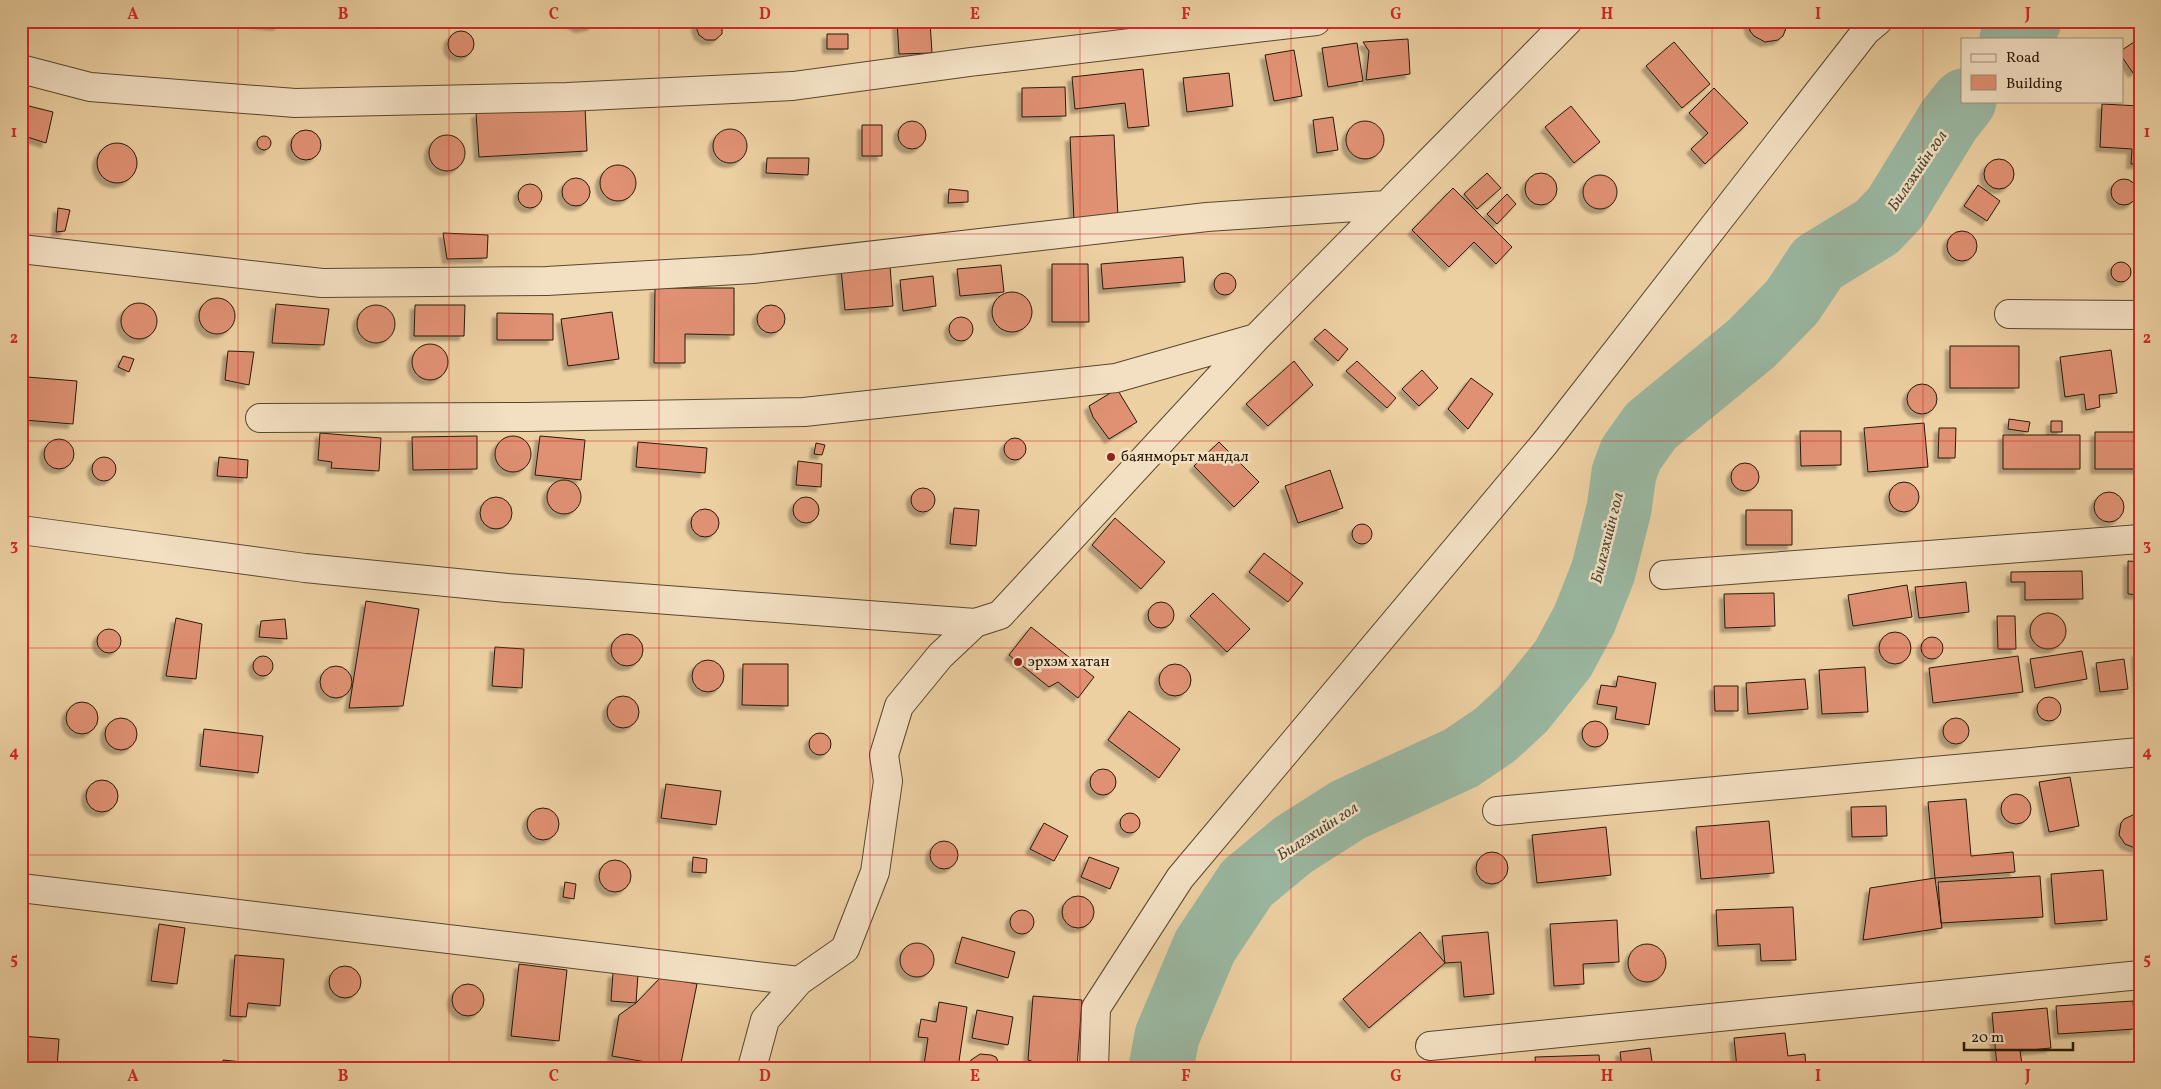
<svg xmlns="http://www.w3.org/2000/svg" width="2161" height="1089" font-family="Vollkorn,serif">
	<defs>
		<filter id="shadow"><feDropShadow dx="-4.5" dy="4.5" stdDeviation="1" flood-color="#0004"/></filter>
	</defs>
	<rect width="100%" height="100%" fill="#edd0a2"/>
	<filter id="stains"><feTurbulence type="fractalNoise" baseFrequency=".004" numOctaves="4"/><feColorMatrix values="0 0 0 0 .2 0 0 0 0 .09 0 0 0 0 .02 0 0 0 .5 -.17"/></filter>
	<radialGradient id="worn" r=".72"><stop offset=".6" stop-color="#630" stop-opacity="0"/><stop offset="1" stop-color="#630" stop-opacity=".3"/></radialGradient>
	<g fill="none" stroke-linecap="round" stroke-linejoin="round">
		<!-- river -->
		<path stroke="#9ab7a1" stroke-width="65" d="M2012 39 2029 21
			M1161 1068 1167 1036 1205 946 1247 883 1293 845 1348 810 1461 758 1495 735 1522 710 1543 684 1563 659 1584 620 1603 572 1619 509 1624 473 1631 454 1651 426 1752 343 1792 302 1818 263 1877 227 1895 208 1949 120 1964 101"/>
	</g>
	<!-- building -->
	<path fill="#e09173" stroke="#271907" filter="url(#shadow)" d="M234 21H280L278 26Z
		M568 21H597L591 26 579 28Z
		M722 21V34L715 40H706L699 35 696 27 697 21Z
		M897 21H930L932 53 899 54Z
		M1748 21H1788V23L1783 36 1778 40 1765 42 1754 36 1750 31Z
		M448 44a13 13 0 1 1 26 0a13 13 0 1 1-26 0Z
		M827 34H848V49H827Z
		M2140 38V68L2133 73 2122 57V50Z
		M1408 39 1410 74 1366 80 1369 51 1363 42Z
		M1674 42 1710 84 1682 108 1646 66Z
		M1357 43 1363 81 1328 87 1322 48Z
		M1294 50 1302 96 1274 101 1265 55Z
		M1143 69 1149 126 1128 128 1125 103 1075 109 1072 77Z
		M1229 73 1233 106 1187 112 1183 78Z
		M1065 87 1066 116 1022 117V88Z
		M1714 88 1748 123 1705 164 1691 149 1708 133 1689 113Z
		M21 104 53 112 46 143 21 135Z
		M2102 104 2140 106V164H2131L2132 149 2100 147Z
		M585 106 587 151 479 157 476 113Z
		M1571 106 1600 142 1574 163 1545 127Z
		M1333 117 1338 150 1317 153 1313 120Z
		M898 135a14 14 0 1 1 28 0a14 14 0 1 1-28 0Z
		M1346 140a19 19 0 1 1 38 0a19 19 0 1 1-38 0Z
		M862 125H882V156H862Z
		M713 146a17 17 0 1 1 34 0a17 17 0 1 1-34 0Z
		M291 145a15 15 0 1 1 30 0a15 15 0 1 1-30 0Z
		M1114 135 1118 217 1074 220 1070 137Z
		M429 153a18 18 0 1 1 36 0a18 18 0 1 1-36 0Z
		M257 143a7 7 0 1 1 14 0a7 7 0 1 1-14 0Z
		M97 163a20 20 0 1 1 40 0a20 20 0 1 1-40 0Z
		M767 158H809L808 175 766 173Z
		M1984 174a15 15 0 1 1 30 0a15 15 0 1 1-30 0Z
		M600 183a18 18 0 1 1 36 0a18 18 0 1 1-36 0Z
		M1525 189a16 16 0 1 1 32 0a16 16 0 1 1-32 0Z
		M1487 173 1501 188 1477 209 1464 194Z
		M1583 192a17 17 0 1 1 34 0a17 17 0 1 1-34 0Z
		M562 192a14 14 0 1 1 28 0a14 14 0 1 1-28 0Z
		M2111 192a13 13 0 1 1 26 0a13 13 0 1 1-26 0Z
		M518 196a12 12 0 1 1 24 0a12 12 0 1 1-24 0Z
		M1978 185 2000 201 1987 221 1964 206Z
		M1453 188 1512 247 1496 264 1474 242 1449 267 1412 230Z
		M949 189 968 191V202L948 203Z
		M1507 194 1516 204 1497 224 1487 214Z
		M58 208 70 210 65 231 56 232Z
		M1947 246a15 15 0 1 1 30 0a15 15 0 1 1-30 0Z
		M443 233 488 235 487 258 447 259Z
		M1183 257 1185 282 1103 289 1101 264Z
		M2111 272a10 10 0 1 1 20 0a10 10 0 1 1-20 0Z
		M1052 264H1088L1089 322H1052Z
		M1001 265 1004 292 960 296 957 269Z
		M890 266 893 306 845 310 841 269Z
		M1214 284a11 11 0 1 1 22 0a11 11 0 1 1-22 0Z
		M933 276 936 306 903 311 900 280Z
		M655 288H734V335L685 334V363H654Z
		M992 312a20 20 0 1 1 40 0a20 20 0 1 1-40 0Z
		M199 316a18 18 0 1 1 36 0a18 18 0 1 1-36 0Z
		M121 321a18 18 0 1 1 36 0a18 18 0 1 1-36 0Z
		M276 304 329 309 324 345 272 343Z
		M757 319a14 14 0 1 1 28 0a14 14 0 1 1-28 0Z
		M357 324a19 19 0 1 1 38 0a19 19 0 1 1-38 0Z
		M415 305H465L464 336H414Z
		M612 312 619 359 568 366 561 319Z
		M497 313 553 314V340H497Z
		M949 329a12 12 0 1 1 24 0a12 12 0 1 1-24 0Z
		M1325 329 1348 349 1338 361 1314 339Z
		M412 362a18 18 0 1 1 36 0a18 18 0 1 1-36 0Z
		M1950 346H2019V388H1950Z
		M2111 350 2117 393 2099 395 2100 407 2086 410 2084 394 2065 397 2060 357Z
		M228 351 254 352 249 385 225 380Z
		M123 356 134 359 129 372 118 367Z
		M1294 361 1313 385 1268 426 1246 404Z
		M1357 361 1396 398 1387 408 1346 371Z
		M1422 370 1438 388 1419 406 1402 389Z
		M27 377 77 381 73 424 24 420Z
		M1471 378 1493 394 1468 429 1448 409Z
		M1907 399a15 15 0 1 1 30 0a15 15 0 1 1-30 0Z
		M1117 389 1137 422 1109 439 1093 417 1089 406Z
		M2009 419 2030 422 2028 432 2008 429Z
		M2051 421H2062V432H2051Z
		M1924 423 1928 467 1868 472 1864 428Z
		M1939 428H1956L1955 458H1938Z
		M1800 431H1841V465L1801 466Z
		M2095 432H2140V477L2139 469H2095Z
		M320 433 381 438 379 471 331 468 332 462 318 460Z
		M2003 435H2080V469H2003Z
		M495 454a18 18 0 1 1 36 0a18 18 0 1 1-36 0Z
		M477 436V469L413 470 412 437Z
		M540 436 585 440 581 480 535 475Z
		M1004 449a11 11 0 1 1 22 0a11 11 0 1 1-22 0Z
		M44 454a15 15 0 1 1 30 0a15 15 0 1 1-30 0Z
		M638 442 707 448 705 473 636 467Z
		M1219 442 1259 482 1234 507 1194 466Z
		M816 443 825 445 822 455 814 454Z
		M219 457 248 460 247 478 217 476Z
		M92 469a12 12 0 1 1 24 0a12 12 0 1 1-24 0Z
		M798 461 822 464 821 487 796 485Z
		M1731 477a14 14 0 1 1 28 0a14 14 0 1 1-28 0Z
		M1330 470 1343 508 1298 523 1285 486Z
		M547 497a17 17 0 1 1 34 0a17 17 0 1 1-34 0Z
		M1889 497a15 15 0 1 1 30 0a15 15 0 1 1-30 0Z
		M911 500a12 12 0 1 1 24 0a12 12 0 1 1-24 0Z
		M2094 507a15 15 0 1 1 30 0a15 15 0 1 1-30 0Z
		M480 513a16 16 0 1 1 32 0a16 16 0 1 1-32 0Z
		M793 510a13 13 0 1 1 26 0a13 13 0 1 1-26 0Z
		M954 508 979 510 976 546 950 544Z
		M691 523a14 14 0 1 1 28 0a14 14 0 1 1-28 0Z
		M1746 510H1792V545H1746Z
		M1115 518 1165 562 1141 589 1092 545Z
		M1352 534a10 10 0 1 1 20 0a10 10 0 1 1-20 0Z
		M1264 553 1303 583 1288 602 1249 572Z
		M2128 561 2140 562V595L2128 594Z
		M2082 571 2083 599 2025 600V582H2011V572Z
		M1966 582 1969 612 1919 618 1915 587Z
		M1907 585 1912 617 1853 626 1848 595Z
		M1213 593 1250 629 1227 652 1190 616Z
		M1774 593 1775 626 1725 628 1724 594Z
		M366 601 419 609 403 706 349 708Z
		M1148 615a13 13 0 1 1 26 0a13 13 0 1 1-26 0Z
		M2030 631a18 18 0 1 1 36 0a18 18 0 1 1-36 0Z
		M1997 616H2015L2016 649H1998Z
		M176 618 202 624 196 679 166 676Z
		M285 619 287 639 259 637 261 621Z
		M1031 627 1094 677 1078 698 1058 682 1049 687 1009 655Z
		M97 641a12 12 0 1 1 24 0a12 12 0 1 1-24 0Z
		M1879 648a16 16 0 1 1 32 0a16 16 0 1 1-32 0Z
		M611 650a16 16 0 1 1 32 0a16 16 0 1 1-32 0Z
		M1921 648a11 11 0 1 1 22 0a11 11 0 1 1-22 0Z
		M495 647 524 649 522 688 492 686Z
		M2082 651 2087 679 2035 688 2030 659Z
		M2140 652V693H2139L2136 653Z
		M253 666a10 10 0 1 1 20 0a10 10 0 1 1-20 0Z
		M2018 656 2023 692 1933 703 1929 668Z
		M2124 659 2128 689 2100 692 2096 663Z
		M692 676a16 16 0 1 1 32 0a16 16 0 1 1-32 0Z
		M743 664H788V706L742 705Z
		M1159 680a16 16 0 1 1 32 0a16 16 0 1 1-32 0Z
		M320 682a16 16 0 1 1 32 0a16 16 0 1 1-32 0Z
		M1865 667 1868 712 1822 714 1819 670Z
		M1618 676 1656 683 1649 725 1615 719 1617 707 1597 704 1601 685 1616 687Z
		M1805 679 1808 709 1748 714 1746 683Z
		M1714 686H1738V711H1715Z
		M607 712a16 16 0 1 1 32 0a16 16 0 1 1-32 0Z
		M2037 709a12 12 0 1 1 24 0a12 12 0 1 1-24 0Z
		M66 718a16 16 0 1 1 32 0a16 16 0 1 1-32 0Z
		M1129 711 1180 749 1159 778 1108 740Z
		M105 734a16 16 0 1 1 32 0a16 16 0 1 1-32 0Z
		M1943 731a13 13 0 1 1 26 0a13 13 0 1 1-26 0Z
		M1582 734a13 13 0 1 1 26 0a13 13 0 1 1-26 0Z
		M204 729 263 736 258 773 200 766Z
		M809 744a11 11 0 1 1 22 0a11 11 0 1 1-22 0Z
		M1090 782a13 13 0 1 1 26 0a13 13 0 1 1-26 0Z
		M2070 777 2079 826 2049 832 2039 782Z
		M86 796a16 16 0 1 1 32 0a16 16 0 1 1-32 0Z
		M666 784 721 791 716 825 661 818Z
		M2001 809a15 15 0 1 1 30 0a15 15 0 1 1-30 0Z
		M1966 799 1971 856 2013 852 2015 872 1935 878 1928 802Z
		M1886 806 1887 836 1852 837 1851 807Z
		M527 824a16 16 0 1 1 32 0a16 16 0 1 1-32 0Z
		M1120 823a10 10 0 1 1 20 0a10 10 0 1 1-20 0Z
		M2135 814 2140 815V848H2135L2125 844 2119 835 2121 823 2124 819Z
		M1769 821 1774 873 1701 879 1696 827Z
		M1044 823 1068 836 1054 861 1030 849Z
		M1606 827 1611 875 1537 883 1532 835Z
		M930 855a14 14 0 1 1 28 0a14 14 0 1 1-28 0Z
		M1476 868a16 16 0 1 1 32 0a16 16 0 1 1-32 0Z
		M693 857 707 859 706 873 692 872Z
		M1089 857 1119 868 1110 889 1081 877Z
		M599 876a16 16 0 1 1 32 0a16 16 0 1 1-32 0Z
		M2103 870 2107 920 2055 924 2051 874Z
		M2040 876 2043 917 1941 923 1938 882Z
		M1935 878 1942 928 1863 940 1870 888Z
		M565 882 576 884 574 899 563 897Z
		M1062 912a16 16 0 1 1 32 0a16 16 0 1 1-32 0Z
		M1793 907 1796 960 1761 961 1760 944 1718 946 1716 910Z
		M1010 922a12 12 0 1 1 24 0a12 12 0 1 1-24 0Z
		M1617 920 1619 962 1583 964 1584 984 1554 986 1550 924Z
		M159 924 185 928 177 984 151 981Z
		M1420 932 1445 963 1369 1028 1343 999Z
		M1488 932 1494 994 1464 997 1461 962 1445 963 1442 936Z
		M962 937 1015 952 1008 978 955 963Z
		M900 960a17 17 0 1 1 34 0a17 17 0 1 1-34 0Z
		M1628 963a19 19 0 1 1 38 0a19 19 0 1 1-38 0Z
		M235 955 284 959 280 1006 248 1003 246 1017 230 1016Z
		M519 964 567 970 559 1041 511 1036Z
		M329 982a16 16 0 1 1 32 0a16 16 0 1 1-32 0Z
		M613 973 638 974 636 1003 611 1001Z
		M661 977 697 984 680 1068 612 1056 619 1015 636 1003Z
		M452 1000a16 16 0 1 1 32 0a16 16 0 1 1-32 0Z
		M1033 996 1082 1000 1077 1068H1040V1064L1028 1060Z
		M2133 1001 2135 1029 2058 1034 2056 1006Z
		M939 1002 967 1007 958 1068 924 1065 928 1038 918 1037 921 1019 936 1022Z
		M2047 1008 2051 1048 2020 1051 2022 1064 1997 1066 1992 1013Z
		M977 1010 1013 1017 1008 1045 972 1038Z
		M1785 1033 1788 1056 1805 1054 1806 1068H1737L1734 1038Z
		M21 1036 59 1039 57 1068H21Z
		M1650 1048 1653 1068H1622L1620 1052Z
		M980 1054 991 1055 996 1057 1001 1068H968L971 1060Z
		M1599 1055 1600 1068H1536L1535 1057Z
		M223 1060 271 1065 270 1068H222Z
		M1685 1062 1696 1068H1672L1679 1063Z
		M1523 1064V1068H1480Z"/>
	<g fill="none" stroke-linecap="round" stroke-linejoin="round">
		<!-- minor casing -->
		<g stroke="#58472e" stroke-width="30">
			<path id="minor" d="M21 69 90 87 295 103 567 97 793 86 970 62 1316 21
				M21 249 322 283 547 281 753 269 1207 217 1386 205
				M2009 314 2140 315
				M260 418 528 417 804 412 1116 378 1256 338
				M21 530 305 568 507 588 975 623
				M1664 575 2140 539
				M1497 811 2140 752
				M21 888 799 981
				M1430 1046 2140 975
				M752 1068 765 1020 799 981 845 949 875 872 888 781 884 755 899 706 940 656 975 623 1000 615 1256 338 1568 21
				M1094 1068 1096 1008 1180 878 1545 443 1866 31 1878 21"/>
		</g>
		<!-- minor -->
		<use href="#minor" stroke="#f3e0c3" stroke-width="28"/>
	</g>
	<!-- grid -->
	<path fill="none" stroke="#d62828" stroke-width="1" stroke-opacity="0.55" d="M238 21V1068M449 21V1068M659 21V1068M870 21V1068M1080 21V1068M1291 21V1068M1502 21V1068M1712 21V1068M1923 21V1068M21 234H2140M21 441H2140M21 648H2140M21 855H2140"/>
	<!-- markers -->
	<g fill="#8f2418" stroke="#f3e0c3" stroke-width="2">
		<circle cx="1111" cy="457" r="5"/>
		<circle cx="1018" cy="662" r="5"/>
	</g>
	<g text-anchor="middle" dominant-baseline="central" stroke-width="5" stroke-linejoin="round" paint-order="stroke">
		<!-- poi labels -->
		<g font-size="15" fill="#271907" stroke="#f3e0c3" text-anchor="start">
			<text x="1121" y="457">баянморьт мандал</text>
			<text x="1028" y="662">эрхэм хатан</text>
		</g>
		<!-- water labels -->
		<g font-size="16" font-style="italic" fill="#4a4835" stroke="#f3e0c3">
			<text transform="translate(1918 171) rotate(-56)">Билгэхийн гол</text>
			<text transform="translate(1608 538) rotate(-76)">Билгэхийн гол</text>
			<text transform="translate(1318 832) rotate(-33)">Билгэхийн гол</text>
		</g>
	</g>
	<!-- margin -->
	<rect width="2161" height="1089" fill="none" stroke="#edd0a2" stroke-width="55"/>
	<!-- legend -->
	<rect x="1961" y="38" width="162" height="65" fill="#f3e0c3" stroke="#a19078"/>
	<rect x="1971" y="54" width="25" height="8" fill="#f3e0c3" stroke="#a19078"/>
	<text x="2006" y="62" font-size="15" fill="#271907">Road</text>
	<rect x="1971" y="75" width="25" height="15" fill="#e09173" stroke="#a19078"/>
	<text x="2006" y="88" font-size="15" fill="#271907">Building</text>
	<!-- scale -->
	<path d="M1964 1042v8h109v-8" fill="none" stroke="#271907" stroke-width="2.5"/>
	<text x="1971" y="1042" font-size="15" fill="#271907" stroke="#f3e0c3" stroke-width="4" paint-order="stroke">20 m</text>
	<rect x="28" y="28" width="2106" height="1034" fill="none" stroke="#d62828" stroke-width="2"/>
	<g font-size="16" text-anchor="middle" font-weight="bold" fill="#d62828">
		<text x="133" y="19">A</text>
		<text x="343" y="19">B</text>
		<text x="554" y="19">C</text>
		<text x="765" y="19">D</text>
		<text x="975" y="19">E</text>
		<text x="1186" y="19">F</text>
		<text x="1396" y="19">G</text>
		<text x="1607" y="19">H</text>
		<text x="1818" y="19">I</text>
		<text x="2028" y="19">J</text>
		<text x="14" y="137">1</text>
		<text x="2147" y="137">1</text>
		<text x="14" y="343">2</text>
		<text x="2147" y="343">2</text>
		<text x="14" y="550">3</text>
		<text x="2147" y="550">3</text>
		<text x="14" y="757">4</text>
		<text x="2147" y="757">4</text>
		<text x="14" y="964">5</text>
		<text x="2147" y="964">5</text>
		<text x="133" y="1081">A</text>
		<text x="343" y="1081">B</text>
		<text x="554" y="1081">C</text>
		<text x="765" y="1081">D</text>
		<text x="975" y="1081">E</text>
		<text x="1186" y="1081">F</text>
		<text x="1396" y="1081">G</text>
		<text x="1607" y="1081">H</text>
		<text x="1818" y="1081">I</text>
		<text x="2028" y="1081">J</text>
	</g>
	<rect width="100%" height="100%" filter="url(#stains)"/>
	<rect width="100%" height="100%" fill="url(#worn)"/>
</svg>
